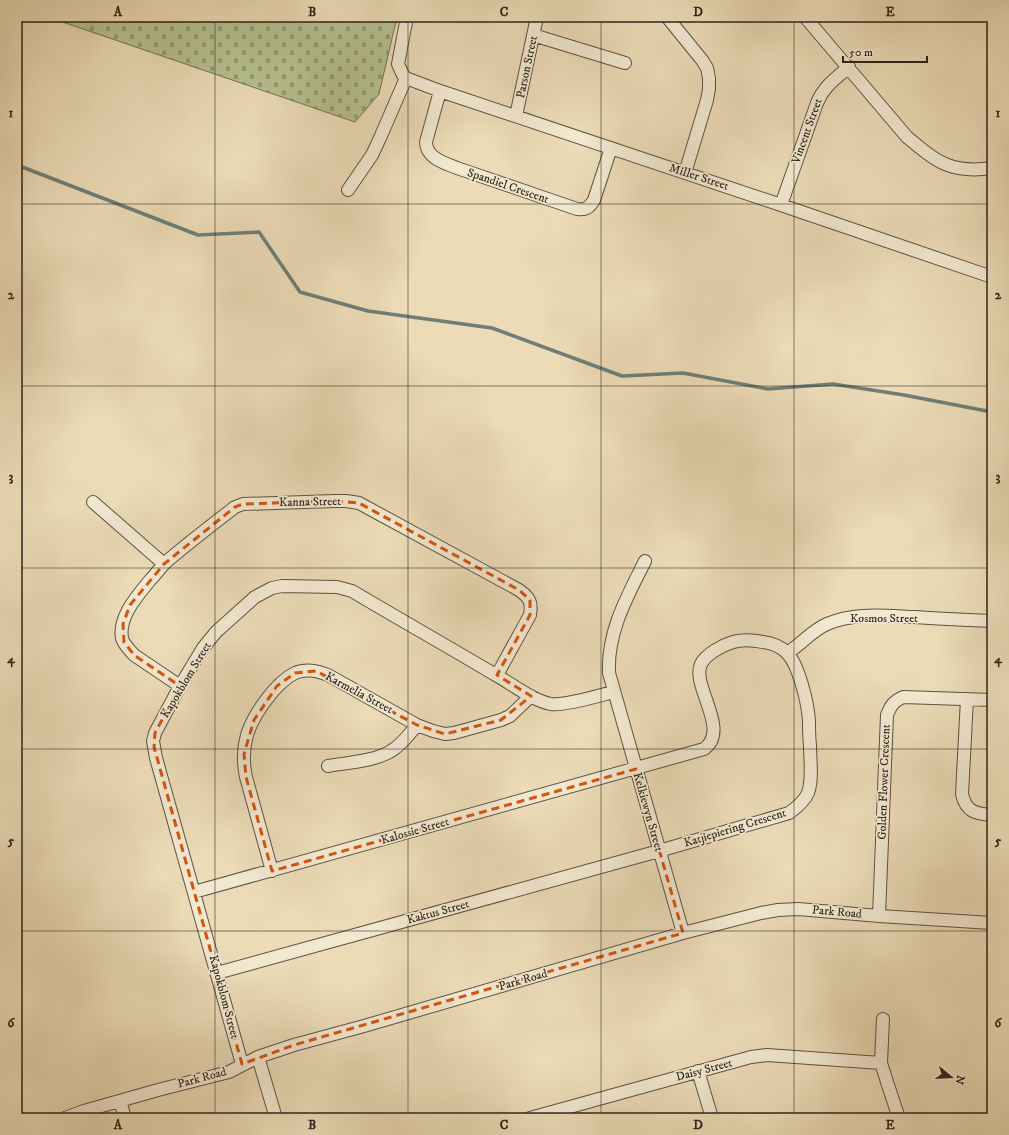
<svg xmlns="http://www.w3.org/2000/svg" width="1009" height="1135" font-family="'IM FELL DW Pica',serif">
	<defs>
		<pattern id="cemetery-stones" width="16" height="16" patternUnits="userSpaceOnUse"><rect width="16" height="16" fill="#b6c08f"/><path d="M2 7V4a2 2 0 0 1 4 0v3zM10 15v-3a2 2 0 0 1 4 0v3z" fill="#949c74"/></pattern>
	</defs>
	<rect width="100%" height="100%" fill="#ebdbb7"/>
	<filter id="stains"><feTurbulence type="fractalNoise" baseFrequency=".005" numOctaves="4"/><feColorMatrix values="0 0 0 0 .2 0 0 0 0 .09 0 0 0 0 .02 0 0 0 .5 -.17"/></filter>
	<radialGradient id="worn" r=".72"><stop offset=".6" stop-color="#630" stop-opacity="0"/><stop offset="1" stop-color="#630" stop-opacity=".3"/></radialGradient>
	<!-- cemetery -->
	<path fill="url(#cemetery-stones)" stroke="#727255" d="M48 17H397L379 94 355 122Z"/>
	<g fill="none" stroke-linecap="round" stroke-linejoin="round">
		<!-- stream -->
		<path stroke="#6e7e77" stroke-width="3.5" d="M17 165 198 235 259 232 300 292 368 311 492 328 622 376 683 373 768 389 833 384 904 395 992 412"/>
		<!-- minor casing -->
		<g stroke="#5c5142" stroke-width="14">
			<path id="minor" d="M407 17 398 64 403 75 406 78 440 91 781 205 992 277
				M667 17 702 60 707 68 709 78V89L707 100 685 173
				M805 17 907 137C937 162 951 174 992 168
				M533 35 625 63
				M440 91 426 142C426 158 445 163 457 168L577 209C586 210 589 208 594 200L611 148
				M516 116 537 17
				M348 190 372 155 380 138 406 78
				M781 205 817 103C824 86 835 79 849 67
				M93 502 164 564
				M645 561C627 597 607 632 609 673L683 933
				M787 653C802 644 811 631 827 624 854 612 886 616 915 617 941 619 966 620 992 621
				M180 686 134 655C130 650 123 644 122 638 118 616 139 594 151 579 156 574 160 568 165 563 188 543 212 525 235 507L243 504 335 501H346L359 503 519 590C530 598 532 602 530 615L497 675
				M967 699 962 794C966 812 976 814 992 815
				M328 766C346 763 376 761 391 751 402 745 409 734 417 725
				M272 871 246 777C243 763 243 749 247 735 253 715 276 682 295 673 306 668 317 671 328 675L417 725 433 731 445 734 454 733 501 720 510 716 531 696
				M194 892 704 749C731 730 691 686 701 664 706 654 723 645 733 642 743 639 753 640 763 642 773 643 780 646 787 653 799 665 808 704 809 721 809 729 809 737 810 745 810 760 813 779 808 793 804 802 796 808 789 813L659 851 217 973
				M879 916 887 715C891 705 893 702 903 697L992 700
				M883 1019 881 1063 888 1085 899 1118
				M258 1057 276 1118
				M242 1064 156 758 153 741 155 733 180 686 203 648 216 632 255 597 272 588 282 586 337 587 352 591C399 619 447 646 494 674 511 683 531 700 551 704 565 706 598 696 613 692
				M698 1071 712 1118
				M120 1101 125 1118
				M65 1118 84 1111 158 1090 229 1072 258 1057 294 1045 364 1026 683 933 761 913 778 910 798 909 879 916 992 923
				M530 1118 751 1057 767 1055 881 1063"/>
		</g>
		<!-- minor -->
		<use href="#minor" stroke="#f2e8d0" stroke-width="12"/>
	</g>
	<!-- marked area -->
	<path fill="none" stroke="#d5540e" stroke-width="3" stroke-dasharray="8 5" stroke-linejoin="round" d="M335 501 359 503 519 590 530 600V615L497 675 531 696 501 720 445 734 417 725 316 671 295 673 277 686 254 720 244 754 246 777 272 871 636 769 683 933 294 1045 242 1064 154 747 155 733 180 686 134 655 124 642 123 624 130 605 164 564 235 507 243 504Z"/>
	<!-- grid -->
	<path fill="none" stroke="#2d231b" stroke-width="1" stroke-opacity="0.55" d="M215 17V1118M408 17V1118M601 17V1118M794 17V1118M17 204H992M17 386H992M17 568H992M17 749H992M17 931H992"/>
	<g text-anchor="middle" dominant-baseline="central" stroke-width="3.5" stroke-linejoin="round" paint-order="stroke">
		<!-- street labels -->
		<g font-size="12" fill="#2d231b" stroke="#f2e8d0">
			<text transform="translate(527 67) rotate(-78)">Parson Street</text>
			<text transform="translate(807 131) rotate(-70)">Vincent Street</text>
			<text transform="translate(699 177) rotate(18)">Miller Street</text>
			<text transform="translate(508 186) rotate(19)">Spandiel Crescent</text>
			<text transform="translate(310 502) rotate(-1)">Kanna Street</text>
			<text x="884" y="618">Kosmos Street</text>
			<text transform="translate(186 680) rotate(-59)">Kapokblom Street</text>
			<text transform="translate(359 693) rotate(28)">Karmelia Street</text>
			<text transform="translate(884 782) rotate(-88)">Golden Flower Crescent</text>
			<text transform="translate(648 812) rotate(74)">Kelkiewyn Street</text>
			<text transform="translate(735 828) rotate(-17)">Katjiepiering Crescent</text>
			<text transform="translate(415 831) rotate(-16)">Kalossie Street</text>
			<text transform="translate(438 912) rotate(-15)">Kaktus Street</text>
			<text transform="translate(837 912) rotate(5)">Park Road</text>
			<text transform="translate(523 980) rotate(-16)">Park Road</text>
			<text transform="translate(224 997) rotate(75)">Kapokblom Street</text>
			<text transform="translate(704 1070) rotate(-15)">Daisy Street</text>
			<text transform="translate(202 1078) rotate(-15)">Park Road</text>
		</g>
	</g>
	<!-- margin -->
	<rect width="1009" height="1135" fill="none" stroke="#ebdbb7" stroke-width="44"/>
	<!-- north arrow -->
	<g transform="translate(951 1077) rotate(108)" stroke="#f2e8d0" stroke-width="3" paint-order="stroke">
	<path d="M0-3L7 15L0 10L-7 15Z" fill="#2d231b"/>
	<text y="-6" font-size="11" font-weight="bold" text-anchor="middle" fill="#2d231b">N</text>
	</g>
	<!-- scale -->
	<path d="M843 56v6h84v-6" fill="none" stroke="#2d231b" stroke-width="2"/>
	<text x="849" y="56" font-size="12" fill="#2d231b" stroke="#f2e8d0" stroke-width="3" paint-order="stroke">50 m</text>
	<rect x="22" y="22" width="965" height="1091" fill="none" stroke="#2d231b" stroke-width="1.5"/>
	<g font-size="13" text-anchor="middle" font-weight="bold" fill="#2d231b">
		<text x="118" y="16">A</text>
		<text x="312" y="16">B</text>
		<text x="504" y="16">C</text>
		<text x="698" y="16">D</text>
		<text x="890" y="16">E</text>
		<text x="11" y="117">1</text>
		<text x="998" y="117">1</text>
		<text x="11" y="299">2</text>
		<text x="998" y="299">2</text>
		<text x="11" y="481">3</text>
		<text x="998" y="481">3</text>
		<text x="11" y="663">4</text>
		<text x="998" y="663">4</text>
		<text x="11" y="845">5</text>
		<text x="998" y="845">5</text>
		<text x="11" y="1027">6</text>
		<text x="998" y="1027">6</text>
		<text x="118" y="1129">A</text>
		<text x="312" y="1129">B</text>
		<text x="504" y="1129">C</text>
		<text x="698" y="1129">D</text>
		<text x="890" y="1129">E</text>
	</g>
	<rect width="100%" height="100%" filter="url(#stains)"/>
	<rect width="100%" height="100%" fill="url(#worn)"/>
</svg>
